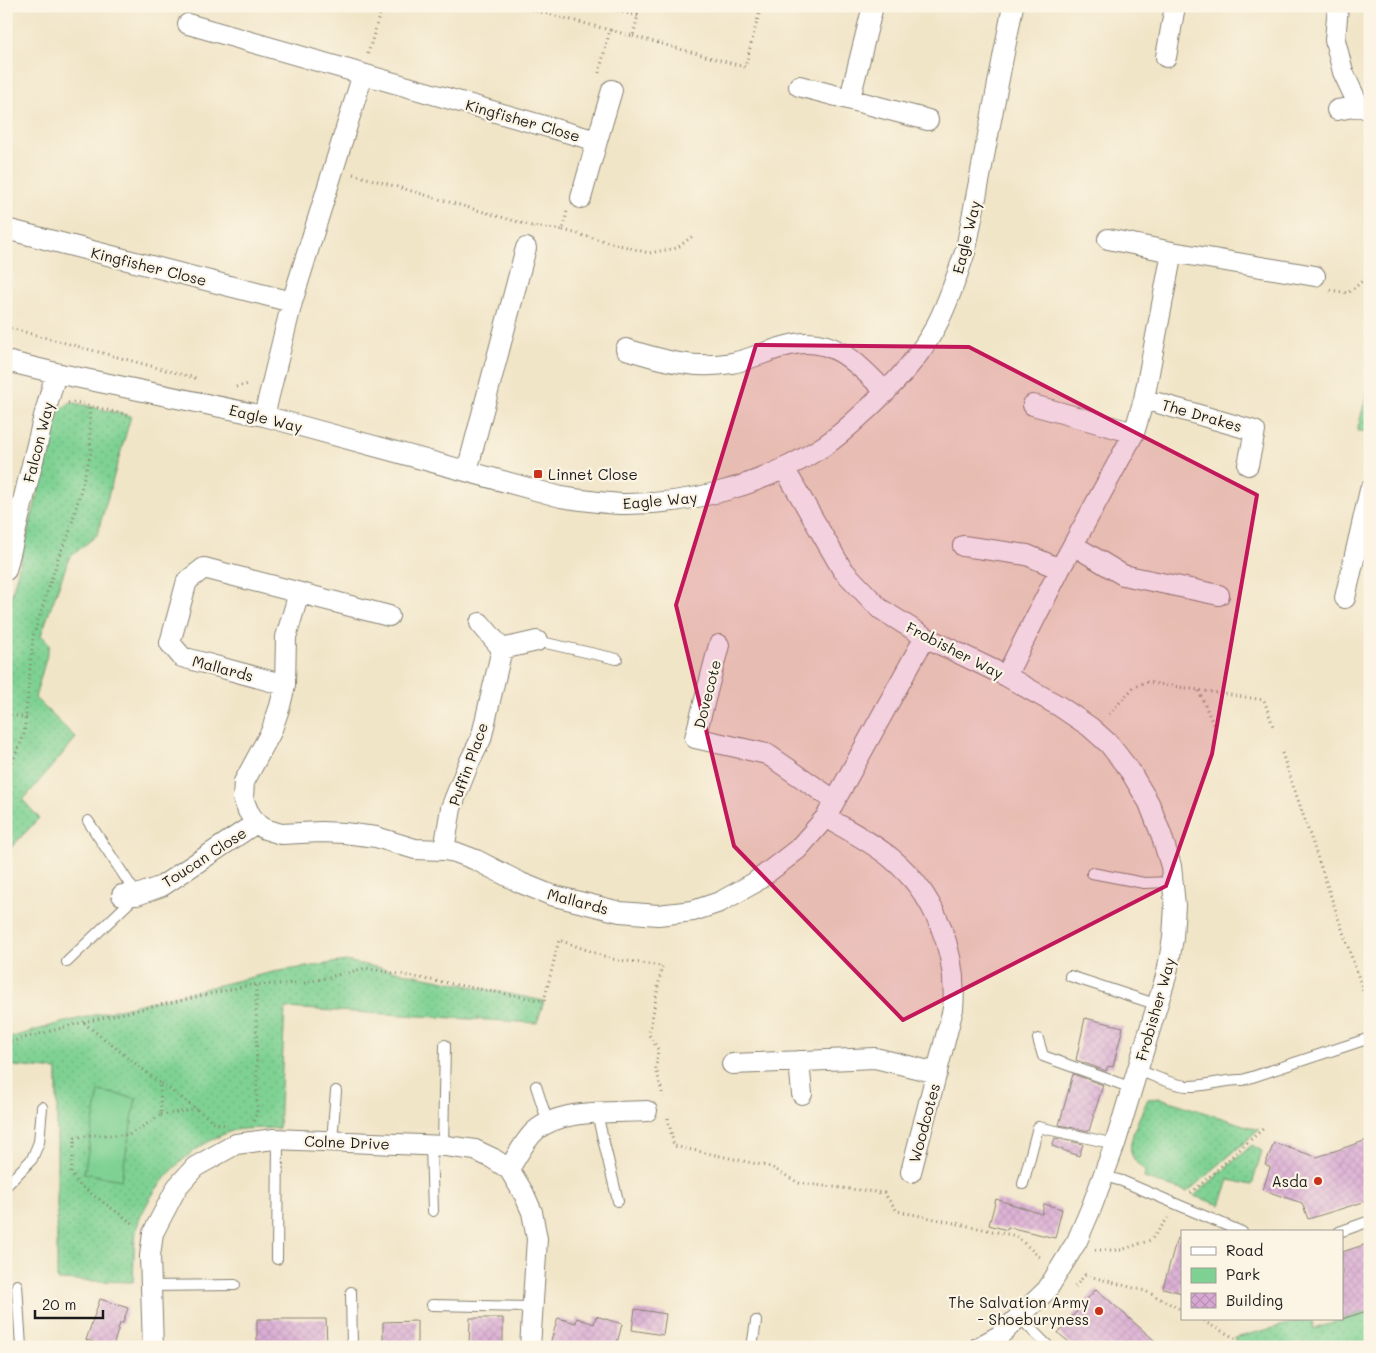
<svg xmlns="http://www.w3.org/2000/svg" width="1376" height="1353" font-family="Mali,sans-serif">
	<defs>
		<pattern id="green-dots" width="8" height="8" patternUnits="userSpaceOnUse" patternTransform="scale(1.25)"><rect width="8" height="8" fill="#7ed193"/><path d="M2 2h.1M6 6h.1" fill="none" stroke="#6cb37e" stroke-width="1.8" stroke-linecap="round"/></pattern>
		<pattern id="building-cross-hatch" width="8" height="8" patternUnits="userSpaceOnUse" patternTransform="scale(1.25)"><rect width="8" height="8" fill="#d8a8d3"/><path d="M0 0l8 8M0 8l8-8" fill="none" stroke="#b990b5"/></pattern>
	</defs>
	<rect width="100%" height="100%" fill="#fcf5e5"/>
	<filter id="ink" filterUnits="userSpaceOnUse"><feTurbulence type="fractalNoise" baseFrequency=".02" numOctaves="2"/><feDisplacementMap in="SourceGraphic" scale="10" xChannelSelector="R" yChannelSelector="G"/><feConvolveMatrix kernelMatrix="1 2 1 2 8 2 1 2 1" color-interpolation-filters="sRGB"/></filter>
	<filter id="wash" filterUnits="userSpaceOnUse"><feTurbulence type="fractalNoise" baseFrequency=".0096" numOctaves="4" result="noise"/><feDisplacementMap in="SourceGraphic" scale="20" xChannelSelector="R" yChannelSelector="G"/><feGaussianBlur stdDeviation="1.12" result="paint"/><feColorMatrix in="noise" values="0 0 0 0 0 0 0 0 0 0 0 0 0 0 0 0 0 1.4 0 .05"/><feComposite in="paint" operator="in"/></filter>
	<g filter="url(#wash)">
		<rect width="100%" height="100%" fill="#f1e5c8"/>
		<!-- green -->
		<path fill="url(#green-dots)" stroke="#4d7658" d="M1370 381V431H1357Z
			M71 402 131 416 97 535 69 558 41 635 50 644 35 698 76 738 23 800 39 818 6 853V617L44 469 53 422 59 410Z
			M346 961 544 1001 537 1023 285 1008 279 1128C266 1129 239 1127 229 1132 190 1147 157 1179 140 1218 133 1233 134 1265 133 1282L57 1280V1070L6 1065V1039L57 1024 273 972Z
			M1160 1098 1259 1130 1187 1192 1144 1178 1145 1171C1139 1166 1133 1160 1131 1152 1128 1139 1142 1112 1148 1099Z
			M1252 1145 1262 1151 1252 1185 1229 1180 1220 1205 1194 1196Z
			M1370 1310V1347H1236L1235 1338 1307 1319H1311L1314 1329Z"/>
		<!-- pitch -->
		<path fill="#7ed193" stroke="#4d7658" d="M99 1091 136 1098 121 1180 84 1173Z"/>
		<g id="blocks">
			<!-- building -->
			<path fill="url(#building-cross-hatch)" d="M1085 1018 1123 1027 1113 1067 1108 1066 1106 1071 1076 1060Z
				M1073 1074 1103 1085 1089 1131 1059 1125Z
				M1055 1138 1083 1144 1079 1156 1052 1146Z
				M1370 1139V1200L1308 1219 1302 1203 1263 1190 1270 1167 1265 1165 1274 1143 1317 1157Z
				M996 1199 1042 1214 1044 1204 1062 1209 1055 1238 1008 1227 1007 1230 989 1225Z
				M1177 1238 1182 1239V1293L1163 1288Z
				M1370 1243V1310L1342 1319V1252Z
				M1096 1289 1162 1347H1075L1058 1333Z
				M100 1299 128 1308 123 1323H120L113 1347 86 1340Z
				M635 1309 666 1314 663 1335 632 1330Z
				M596 1316 622 1324 616 1347H549L558 1318 576 1323 577 1318 594 1324Z
				M470 1318H503V1347H469Z
				M257 1319H326L327 1346 257 1347Z
				M417 1321V1347H383V1322Z"/>
		</g>
	</g>
	<g filter="url(#ink)">
		<use href="#blocks" fill-opacity="0" stroke="#868072" stroke-width="1"/>
		<g fill="none" stroke-linecap="round" stroke-linejoin="round">
			<!-- lane casing -->
			<g stroke="#868072" stroke-width="12">
				<path id="lane" d="M537 641 617 659
					M1092 873 1144 883 1172 882
					M67 962 137 895 88 821
					M1070 976 1158 1005
					M1038 1039 1043 1056 1132 1088
					M1137 1070C1153 1075 1171 1085 1187 1086 1206 1087 1224 1079 1243 1080L1370 1038
					M536 1086 548 1123
					M597 1114 618 1201
					M332 1141 336 1091
					M431 1145 433 1211
					M443 1146 445 1045
					M1104 1176 1122 1181 1242 1232
					M1023 1184 1038 1127 1115 1144
					M6 1186 32 1159 39 1142 42 1107
					M1339 1232 1370 1221
					M277 1259 278 1139
					M17 1285 21 1347
					M150 1286 235 1285
					M351 1292 352 1347
					M432 1305 532 1307
					M1019 1317 1049 1347
					M752 1347 756 1321"/>
			</g>
			<!-- street casing -->
			<g stroke="#868072" stroke-width="22">
				<path id="street" d="M1338 6 1335 40 1343 72 1359 106 1370 110
					M188 24 597 141 612 90
					M1166 57 1175 6
					M799 86 928 120
					M850 98 873 6
					M1337 110 1359 106
					M581 198 597 141
					M6 229 292 302
					M1108 239 1172 252 1315 276
					M626 349C661 360 695 370 732 363 753 359 773 348 795 344 836 337 859 366 886 392
					M6 361 56 373 264 416 561 497C581 500 601 503 621 504 690 505 761 486 819 449 838 438 853 422 869 408 895 383 919 358 936 326 949 302 957 275 966 249L1013 6
					M1144 399 1255 431 1248 465
					M1033 405 1134 433
					M264 416 292 302 363 74
					M784 468 842 569 879 608 925 637 1006 676 1059 706 1090 727 1109 744 1130 771 1149 803 1161 834 1171 866 1175 905 1173 938 1167 973 1115 1144 1092 1206 1077 1241 1047 1290 999 1336 979 1347
					M467 471 526 248
					M1073 545 1123 575 1219 595
					M963 546 1027 555 1060 569
					M6 570 43 420 56 373
					M299 593 286 637 285 685 280 706 271 732 244 782 243 798 248 811 256 823 265 829 281 834 321 832 344 833 376 837 415 849 444 850 455 852 476 860 521 883 551 895 620 912 658 915 693 911 720 902 754 883 798 849 826 817 925 637
					M1345 598 1370 490
					M480 623 502 649
					M719 645 695 738 767 754 834 800
					M1006 676 1060 569 1134 433 1144 399 1172 252
					M285 685 182 657 170 643 187 581 204 568 389 616
					M826 817C847 830 872 842 891 858 935 894 958 952 953 1009L911 1172
					M444 850 451 808 468 765 481 739 502 649 537 641
					M122 895H137L162 886 256 823
					M799 1061 802 1094
					M732 1064 875 1058 937 1073
					M509 1169C517 1157 524 1141 535 1131 562 1108 612 1113 647 1111
					M153 1347 150 1256 153 1233 177 1187 195 1167 236 1144 274 1139 446 1146 475 1150 492 1158 509 1169 524 1194 532 1212 537 1239 530 1347"/>
			</g>
			<!-- path -->
			<path stroke="#868072" stroke-width="3" stroke-dasharray="1 4" stroke-linecap="butt" d="M517 6 610 30
				M598 6 638 16
				M633 36 745 67 761 6
				M368 54 382 6
				M599 73 610 30 633 36 640 6
				M353 174 532 226
				M532 228 533 226 563 230 567 211
				M563 230 649 253 677 248 694 235
				M1330 290 1348 293 1370 275
				M6 327 199 379
				M236 387 249 384
				M68 403 75 402 131 416
				M1199 691 1216 731
				M6 714 27 718
				M1109 714 1133 688 1146 682 1264 700 1274 729
				M1282 753 1370 1011
				M6 776 24 735 33 637 59 555 69 534 91 452 89 406
				M84 1023 160 1083 161 1115 129 1135H91L75 1138 71 1173 80 1186 134 1224
				M6 1043 84 1022 250 985 304 983 366 968 544 1001 559 940 612 959 662 966 649 1035 658 1049 656 1068 663 1097
				M161 1083 214 1122 227 1126
				M161 1115 197 1109
				M668 1118 674 1146 771 1167 799 1183 884 1193 897 1211 1016 1236 1042 1259
				M254 1121 257 1112 256 984
				M1191 1193 1265 1127
				M1095 1250H1121L1151 1240 1168 1218
				M1075 1287 1085 1275 1145 1291 1182 1310
				M1199 1319 1235 1338"/>
			<!-- lane -->
			<use href="#lane" stroke="#fff" stroke-width="10"/>
			<!-- street -->
			<use href="#street" stroke="#fff" stroke-width="20"/>
		</g>
	</g>
	<!-- marked area -->
	<path fill="#c2185b" fill-opacity="0.2" stroke="#c2185b" stroke-width="4" stroke-linejoin="round" d="M756 345 969 347 1257 495 1212 754 1166 886 903 1020 734 846 676 605Z"/>
	<!-- markers -->
	<g fill="#c8321e" stroke="#fcf5e5" stroke-width="2">
		<rect x="533" y="469" width="10" height="10" rx="2.5"/>
		<circle cx="1318" cy="1181" r="5"/>
		<circle cx="1099" cy="1311" r="5"/>
	</g>
	<g text-anchor="middle" dominant-baseline="central" stroke-width="4.5" stroke-linejoin="round" paint-order="stroke">
		<!-- street labels -->
		<g font-size="15" fill="#1c1c1c" stroke="#fcf5e5">
			<text transform="translate(523 120) rotate(16)">Kingfisher Close</text>
			<text transform="translate(966 237) rotate(-76)">Eagle Way</text>
			<text transform="translate(149 266) rotate(14)">Kingfisher Close</text>
			<text transform="translate(1202 415) rotate(16)">The Drakes</text>
			<text transform="translate(266 418) rotate(14)">Eagle Way</text>
			<text transform="translate(38 442) rotate(-76)">Falcon Way</text>
			<text transform="translate(660 500) rotate(-5)">Eagle Way</text>
			<text transform="translate(955 650) rotate(27)">Frobisher Way</text>
			<text transform="translate(223 668) rotate(15)">Mallards</text>
			<text transform="translate(707 694) rotate(-76)">Dovecote</text>
			<text transform="translate(468 764) rotate(-70)">Puffin Place</text>
			<text transform="translate(204 857) rotate(-33)">Toucan Close</text>
			<text transform="translate(578 901) rotate(15)">Mallards</text>
			<text transform="translate(1155 1009) rotate(-74)">Frobisher Way</text>
			<text transform="translate(924 1123) rotate(-75)">Woodcotes</text>
			<text transform="translate(347 1142) rotate(2)">Colne Drive</text>
		</g>
		<!-- poi labels -->
		<g font-size="15" fill="#1c1c1c" stroke="#fcf5e5" text-anchor="end">
			<text x="548" y="474" text-anchor="start">Linnet Close</text>
			<text x="1308" y="1181">Asda</text>
			<text x="1089" y="1302">The Salvation Army<tspan x="1089" dy="17">- Shoeburyness</tspan></text>
		</g>
	</g>
	<!-- margin -->
	<rect width="1376" height="1353" fill="none" stroke="#fcf5e5" stroke-width="25"/>
	<!-- legend -->
	<rect x="1181" y="1230" width="162" height="90" fill="#fcf5e5" stroke="#a29e95"/>
	<rect x="1191" y="1247" width="25" height="8" fill="#ffffff" stroke="#a29e95"/>
	<text x="1226" y="1256" font-size="15" fill="#1c1c1c">Road</text>
	<rect x="1191" y="1268" width="25" height="15" fill="#7ed193" stroke="#a29e95"/>
	<text x="1226" y="1280" font-size="15" fill="#1c1c1c">Park</text>
	<rect x="1191" y="1293" width="25" height="15" fill="url(#building-cross-hatch)" stroke="#a29e95"/>
	<text x="1226" y="1306" font-size="15" fill="#1c1c1c">Building</text>
	<!-- scale -->
	<path d="M35 1310v8h68v-8" fill="none" stroke="#1c1c1c" stroke-width="2.5"/>
	<text x="42" y="1310" font-size="15" fill="#1c1c1c" stroke="#fcf5e5" stroke-width="4" paint-order="stroke">20 m</text>
</svg>
